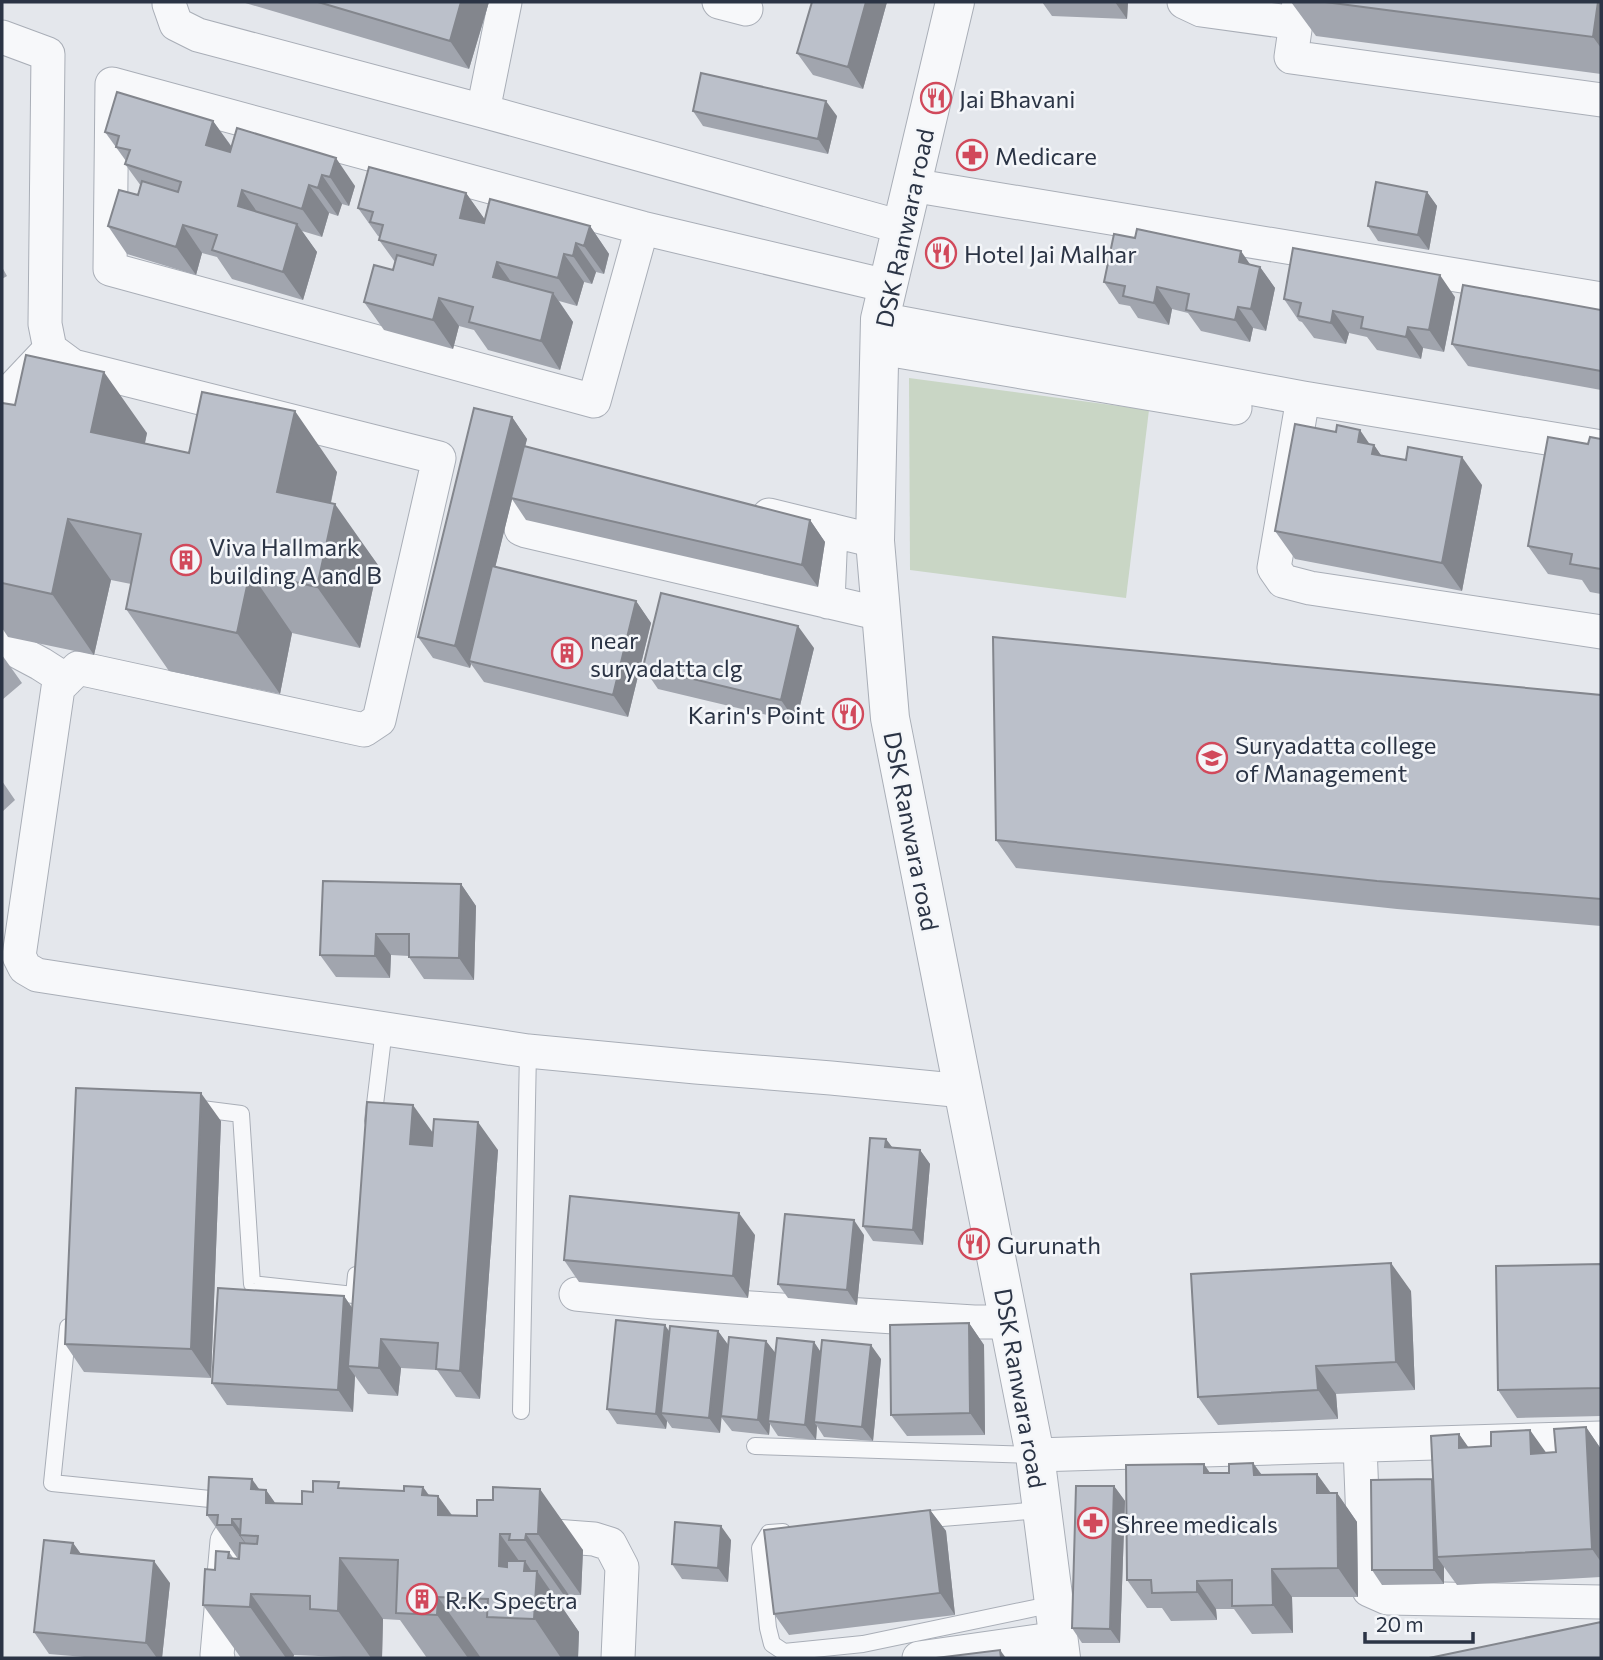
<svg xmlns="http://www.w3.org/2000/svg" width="1603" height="1660" font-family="Commissioner,sans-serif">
	<rect width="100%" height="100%" fill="#e4e7ec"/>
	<!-- green -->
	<path fill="#c9d6c5" d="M909 378 1149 410 1126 598 910 570Z"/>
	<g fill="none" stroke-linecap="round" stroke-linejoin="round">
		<!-- service casing -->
		<g stroke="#a9aeb7" stroke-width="18">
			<path id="service" d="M194 1108 241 1114 252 1284 354 1295 356 1275
				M373 1121 384 1029
				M68 1327 52 1483 210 1499
				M521 1411 528 1051
				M755 1446 1035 1455
				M917 1520 1042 1510
				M783 1532 769 1533 760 1548 768 1628 772 1644 784 1652 863 1644 1054 1604"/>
		</g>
		<!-- minor casing -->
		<g stroke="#a9aeb7" stroke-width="35">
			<path id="minor" d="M169 2V4L176 24 198 35 483 111 901 227
				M719 2 746 9
				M1184 2 1201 10 1296 23
				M1299 2 1291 57 1601 100
				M2 37 48 54 45 324 50 349 73 366 439 458 379 720 364 730 78 668 58 688 19 956 25 968 37 975 528 1051 696 1067 831 1078 964 1091
				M483 111 505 2
				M911 185 1601 299
				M642 228 594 401 110 269 112 84 642 228 887 286
				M880 319 1303 398 1601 447
				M880 348 1235 408
				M1303 398 1274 568 1283 581 1310 588 1601 632
				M2 400 50 349
				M534 470 521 524V529L526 531 881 614
				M769 515 875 541
				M828 602 831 530
				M2 632 11 648 41 664 66 680
				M576 1294 654 1302 974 1322H1009
				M1360 1446 1365 1572 1369 1590 1387 1598 1601 1602
				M1035 1455 1601 1438
				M527 1534 594 1539 610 1544 622 1567 618 1658
				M218 1658 217 1655 227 1541 239 1522 261 1520
				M919 1658 1059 1638"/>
		</g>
		<!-- tertiary casing -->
		<g stroke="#a9aeb7" stroke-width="40">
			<path id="tertiary" d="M955 2 880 319 875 541 890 718 1035 1455 1061 1658"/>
		</g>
		<!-- service -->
		<use href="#service" stroke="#f7f8fa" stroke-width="16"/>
		<!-- minor -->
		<use href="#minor" stroke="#f7f8fa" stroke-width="33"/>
		<!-- tertiary -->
		<use href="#tertiary" stroke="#f7f8fa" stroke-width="38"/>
	</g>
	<!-- wall -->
	<path fill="#a1a5ae" d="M242 2H489L469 69Z
		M812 2H887L863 89 813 75 797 53Z
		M1042 2H1128L1127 19 1052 16Z
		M1291 2H1601V74L1316 36Z
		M693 111 837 116 828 154 703 126Z
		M213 121 232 147 237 128 355 186 349 206 342 204 338 216 329 213 322 237 302 231 317 252 303 300 232 279 217 257 202 253 196 275 127 254 108 226 138 195 141 186 125 164 126 161 105 132Z
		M1427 192 1437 206 1429 250 1378 241 1368 226Z
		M466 193 485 220 590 226 609 254 604 274 596 272 592 284 584 282 577 306 559 301 573 322 560 370 488 350 474 330 459 326 453 349 384 330 364 302 393 270 395 262 379 240 380 237 378 236 358 208Z
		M1250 265 1260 267 1275 288 1266 331 1253 328 1250 342 1201 331 1188 313 1172 309 1169 325 1138 318 1130 306 1119 304 1104 282Z
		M2 267 7 276 2 279Z
		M1455 297 1444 352 1423 348 1421 359 1377 350 1367 337 1349 333 1346 344 1314 338 1302 322 1299 321 1284 299Z
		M1601 310V390L1468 366 1452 344Z
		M2 403 147 433 145 443 189 453 337 472 331 503 378 565 360 648 292 633 280 694 169 671 126 609 131 584 111 580 94 655 8 637 2 628Z
		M512 417 527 439 525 446 810 520 825 542 818 587 526 520 512 499 495 567 636 601 651 623 628 717 484 682 471 664 470 668 433 658 418 637Z
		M1601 439V594L1590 592 1582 580 1548 574 1528 546 1588 444Z
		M1370 445H1374L1381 456 1482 485 1462 591 1295 559 1275 531Z
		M814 648 796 722 658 689 643 667Z
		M2 655 22 683 2 700Z
		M1601 695V926L1397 909 1016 868 996 840Z
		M2 781 15 800 2 812Z
		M461 884 476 906 474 980 424 979 409 957V956L391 955 390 978 336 977 320 955Z
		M221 1121 211 1378 84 1372 65 1344Z
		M433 1133 498 1150 480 1399 456 1397 437 1370 401 1368 398 1396 368 1394 355 1376 353 1412 227 1405 212 1383 344 1296 352 1308Z
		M886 1139 892 1147 920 1150 930 1164 923 1245 873 1241 863 1226Z
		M755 1235 748 1298 579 1282 564 1260Z
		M864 1235 857 1305 788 1298 778 1284Z
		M1601 1264V1416L1517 1418 1498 1390Z
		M1411 1291 1415 1390 1336 1394 1338 1419 1218 1425 1198 1397Z
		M969 1323 984 1345 985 1435 907 1436 891 1415Z
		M669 1331H718L728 1345 766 1341 775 1353 814 1342 821 1353 881 1359 873 1441 824 1437 817 1426 816 1440 778 1436 770 1424 769 1435 732 1431 721 1417 720 1433 672 1428 667 1421 666 1429 617 1424 607 1409Z
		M1586 1427 1601 1449V1577L1457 1585 1444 1567V1584L1382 1585 1372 1570 1432 1479 1459 1434 1468 1448 1546 1452H1556Z
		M1253 1463 1262 1475 1317 1474 1331 1493H1337L1357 1522 1358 1597H1292L1293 1633 1252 1634 1234 1609H1216L1217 1620 1171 1621 1162 1608H1147L1127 1580 1210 1473H1229Z
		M1114 1486 1125 1501 1120 1643H1082L1072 1628Z
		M423 1487 429 1495 438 1496 452 1515 477 1516V1500L583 1550 581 1595H569L568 1601H558L579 1632 578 1658H427L400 1620 383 1619 382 1658H344L343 1657 294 1655 293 1658H241L203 1605 215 1570 229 1552 234 1559H238L207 1515 259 1489 266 1490 275 1503 302 1504 313 1492 343 1488 404 1491Z
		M930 1510 946 1531 955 1615 789 1635 774 1614Z
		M731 1540 728 1582 682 1579 672 1564Z
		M73 1543 81 1554 170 1583 162 1658H96L49 1654 34 1632Z"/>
	<!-- shaded-wall -->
	<path fill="#83868d" d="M461 2H489L469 69 450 41Z
		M866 2H887L863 89 848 67Z
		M1115 2H1128L1127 19Z
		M1598 2H1601V48L1593 37Z
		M826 101 837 116 828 154 818 139Z
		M213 121 233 149 226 173 206 145Z
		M336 158 355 186 349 206 330 177Z
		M322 175 342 204 338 216 318 188Z
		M309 185 329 213 322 237 302 209Z
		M242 190 262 219 238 206Z
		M1427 192 1437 206 1429 250 1418 235Z
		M466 193 486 221 480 246 460 218Z
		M297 224 317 252 303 300 283 272Z
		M183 225 202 253 196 275 176 247Z
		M590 226 609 254 604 274 584 246Z
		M576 243 596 272 592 284 573 256Z
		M1241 251 1256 273 1239 262Z
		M564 254 584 282 577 306 558 278Z
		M497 262 517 290 493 277Z
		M1260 267 1275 288 1266 331 1251 309Z
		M1440 275 1455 297 1444 352 1429 330Z
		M1157 287 1172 309 1169 325 1154 303Z
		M553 293 573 322 560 370 541 341Z
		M439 298 459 326 453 349 433 320Z
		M1238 307 1253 328 1250 342 1235 320Z
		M1333 311 1349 333 1346 344 1331 323Z
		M1408 327 1423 348 1421 359 1406 337Z
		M104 372 147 433 134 493 91 432Z
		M295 411 337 472 320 554 277 492Z
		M512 417 527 439 472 661H469L471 664 470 668 455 646Z
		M1360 430 1373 449 1374 445 1394 474 1358 442Z
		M1462 457 1482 485 1462 591 1442 563Z
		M335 504 378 565 360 648 317 587Z
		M68 519 111 580 94 655 52 594Z
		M810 520 825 542 818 587 802 565Z
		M250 572 292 633 280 694 237 633Z
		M636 601 651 623 628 717 613 695Z
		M798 626 814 648 796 722 781 700Z
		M461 884 476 906 474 980 459 958Z
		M376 934 391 955 390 978 375 956Z
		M201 1093 221 1121 211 1378 191 1349Z
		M413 1105 433 1133 430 1172 410 1144Z
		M478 1122 498 1150 480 1399 460 1371Z
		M886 1139 897 1154 885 1147Z
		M920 1150 930 1164 923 1245 913 1230Z
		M739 1213 755 1235 748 1298 733 1276Z
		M854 1220 864 1235 857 1305 847 1290Z
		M1391 1263 1411 1291 1415 1390 1396 1362Z
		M344 1296 359 1318 348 1366 355 1376 353 1412 338 1390Z
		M969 1323 984 1345 985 1435 970 1413Z
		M665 1325 675 1340 661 1413 667 1421 666 1429 656 1414Z
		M718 1331 729 1346 720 1433 709 1418Z
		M381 1339 401 1368 398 1396 379 1368Z
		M766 1341 777 1355 768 1421 770 1424 769 1435 758 1420Z
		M814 1342 824 1357 814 1422 817 1426 816 1440 805 1425Z
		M871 1345 881 1359 873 1441 862 1427Z
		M1316 1366 1336 1394 1338 1419 1318 1390Z
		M1586 1427 1601 1449V1562L1592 1549Z
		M1530 1430 1550 1458 1531 1454Z
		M1459 1434 1479 1462 1459 1448Z
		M1253 1463 1273 1491 1254 1475Z
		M1204 1464 1223 1492 1204 1473Z
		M1317 1474 1337 1502 1317 1493Z
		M252 1479 266 1499V1490L309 1551 251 1489Z
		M1432 1479 1443 1493 1437 1557 1444 1567V1584L1434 1570Z
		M1114 1486 1125 1501 1120 1643 1110 1629Z
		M423 1487 438 1509V1496L481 1557V1576L422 1495Z
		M540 1489 583 1550 581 1595 538 1534Z
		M1337 1493 1357 1522 1358 1597 1338 1568Z
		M930 1510 946 1531 955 1615 940 1593Z
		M232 1519 244 1535H240L275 1586 232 1525Z
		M721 1526 731 1540 728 1582 718 1568Z
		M500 1534 524 1568 525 1561 536 1578 537 1571 579 1632 578 1658H561L499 1566Z
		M526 1534 569 1595 568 1601 525 1540Z
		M73 1543 88 1564 71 1553Z
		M340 1558 383 1619 382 1658H371L338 1611Z
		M154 1561 170 1583 162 1658H157L146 1643Z
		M1272 1569 1292 1597 1293 1633 1273 1605Z
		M1197 1581 1216 1609 1217 1620 1197 1592Z
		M251 1594 294 1655 293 1658H286L250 1607Z
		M438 1597 481 1658H468L437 1615Z
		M1000 1650 1006 1658H1001Z"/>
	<!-- building -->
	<path fill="#bbc0ca" stroke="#83868d" stroke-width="2" d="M318 2H461L450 41Z
		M812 2H866L848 67 797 53Z
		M1325 2H1598L1593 37Z
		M701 73 826 101 818 139 693 111Z
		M117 92 213 121 206 145 230 152 237 128 336 158 330 177 322 175 318 188 309 185 302 209 242 190 238 206 297 224 283 272 212 250 217 235 183 225 176 247 108 226 119 190 138 195 142 181 178 192 181 182 125 164 130 150 116 147 119 136 105 132Z
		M369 167 466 193 460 218 484 223 490 199 590 226 584 246 576 243 573 256 564 254 558 278 497 262 493 277 553 293 541 341 469 322 473 307 439 298 433 320 364 302 374 265 393 270 397 255 433 265 436 255 379 240 383 225 370 222 373 212 358 208Z
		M1376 182 1427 192 1418 235 1368 226Z
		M1137 229 1241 251 1239 262 1260 267 1251 309 1238 307 1235 320 1186 310 1189 294 1157 287 1154 303 1123 296 1125 286 1104 282 1114 234 1135 238Z
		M1293 248 1440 275 1429 330 1408 327 1406 337 1361 328 1363 317 1333 311 1331 323 1298 316 1301 303 1284 299Z
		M1463 285 1601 310V371L1452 344Z
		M26 355 104 372 91 432 189 453 202 392 295 411 277 492 335 504 317 587 250 572 237 633 126 609 141 534 68 519 52 594 2 583V403L15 405Z
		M474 408 512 417 455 646 418 637Z
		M1295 424 1336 432 1337 425 1360 430 1358 442 1374 445 1372 454 1406 460 1408 447 1462 457 1442 563 1275 531Z
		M1548 437 1588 444 1590 437 1601 439V569L1570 564 1572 554 1528 546Z
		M524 446 810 520 802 565 511 498Z
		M492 566 636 601 613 695 469 661Z
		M661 593 798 626 781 700 643 667Z
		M993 637 1601 695V899L1377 881 996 840Z
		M323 881 461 884 459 958 409 957V934H376L375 956 320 955Z
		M76 1088 201 1093 191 1349 65 1344Z
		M367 1102 413 1105 410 1144 432 1146 434 1119 478 1122 460 1371 436 1369 438 1343 381 1339 379 1368 348 1366Z
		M870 1138 886 1139 885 1147 920 1150 913 1230 863 1226Z
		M570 1196 739 1213 733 1276 564 1260Z
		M785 1214 854 1220 847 1290 778 1284Z
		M1391 1263 1396 1362 1316 1366 1318 1390 1198 1397 1191 1274Z
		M1601 1264V1388L1498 1390 1496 1266Z
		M218 1288 344 1296 338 1390 212 1383Z
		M616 1320 665 1325 656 1414 607 1409Z
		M969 1323 970 1413 891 1415 890 1325Z
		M670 1326 718 1331 709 1418 661 1413Z
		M729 1337 766 1341 758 1420 721 1416Z
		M777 1338 814 1342 805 1425 768 1421Z
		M822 1340 871 1345 862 1427 814 1422Z
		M1586 1427 1592 1549 1437 1557 1431 1436 1459 1434V1448L1491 1446V1432L1530 1430 1531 1454 1556 1452 1554 1429Z
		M1253 1463 1254 1475 1317 1474V1493H1337L1338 1568 1272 1569 1273 1605 1232 1606V1580L1197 1581V1592L1152 1593 1151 1580H1127L1126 1465 1204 1464V1473H1229V1464Z
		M209 1477 252 1479 251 1489 266 1490V1503L302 1504V1491L313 1492V1481L339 1482 338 1488 404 1491V1486L423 1487 422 1495 438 1496V1515L477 1516V1500H493V1487L540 1489 538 1534H526L525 1540H509L510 1534H500L499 1566 507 1567V1561H525L524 1571H537L534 1619 487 1617 488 1599 438 1597 437 1615 396 1613 398 1560 340 1558 338 1611 310 1609V1596L251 1594 250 1607 203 1605 205 1569 215 1570 216 1551 229 1552 228 1558 239 1559 240 1543 257 1544 258 1536 240 1535 241 1519H232V1525H217L218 1515H207Z
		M1432 1479 1434 1570H1372L1371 1480Z
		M1076 1486H1114L1110 1629 1072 1628Z
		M930 1510 940 1593 774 1614 764 1530Z
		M675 1522 721 1526 718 1568 672 1564Z
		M44 1540 73 1543 71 1553 154 1561 146 1643 34 1632Z
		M1601 1622V1658H1429Z
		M1000 1650 1001 1658H936Z"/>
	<!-- icons -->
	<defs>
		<g id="restaurant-ring" transform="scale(1.575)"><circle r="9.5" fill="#f4f6f9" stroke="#d1495b" stroke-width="1.5"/><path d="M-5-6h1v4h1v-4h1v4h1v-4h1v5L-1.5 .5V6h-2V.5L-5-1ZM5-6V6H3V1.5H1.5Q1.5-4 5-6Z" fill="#d1495b"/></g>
		<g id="pharmacy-ring" transform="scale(1.575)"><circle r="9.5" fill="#f4f6f9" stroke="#d1495b" stroke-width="1.5"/><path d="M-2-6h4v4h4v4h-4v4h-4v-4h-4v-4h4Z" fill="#d1495b"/></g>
		<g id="building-ring" transform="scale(1.575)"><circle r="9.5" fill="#f4f6f9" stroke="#d1495b" stroke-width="1.5"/><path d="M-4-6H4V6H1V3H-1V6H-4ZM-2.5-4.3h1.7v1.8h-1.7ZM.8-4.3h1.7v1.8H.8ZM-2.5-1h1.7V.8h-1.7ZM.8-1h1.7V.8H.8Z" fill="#d1495b"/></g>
		<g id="university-ring" transform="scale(1.575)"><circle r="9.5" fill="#f4f6f9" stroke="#d1495b" stroke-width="1.5"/><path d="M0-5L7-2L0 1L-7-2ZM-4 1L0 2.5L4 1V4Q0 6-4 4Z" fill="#d1495b"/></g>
	</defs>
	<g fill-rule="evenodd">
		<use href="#restaurant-ring" x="936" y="98"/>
		<use href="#pharmacy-ring" x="972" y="155"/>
		<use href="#restaurant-ring" x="941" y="253"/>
		<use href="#building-ring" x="186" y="560"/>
		<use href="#building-ring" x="567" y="653"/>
		<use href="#restaurant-ring" x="848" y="714"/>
		<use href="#university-ring" x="1212" y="758"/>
		<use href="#restaurant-ring" x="974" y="1244"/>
		<use href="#pharmacy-ring" x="1093" y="1523"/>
		<use href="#building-ring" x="422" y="1599"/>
	</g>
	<g text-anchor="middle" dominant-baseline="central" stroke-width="5" stroke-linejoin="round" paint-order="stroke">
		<!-- poi labels -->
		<g font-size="24" fill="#2b3445" stroke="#f4f6f9" text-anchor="start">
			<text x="959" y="98">Jai Bhavani</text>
			<text x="995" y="155">Medicare</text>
			<text x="964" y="253">Hotel Jai Malhar</text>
			<text x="209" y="546">Viva Hallmark<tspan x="209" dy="28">building A and B</tspan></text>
			<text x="590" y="639">near<tspan x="590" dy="28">suryadatta clg</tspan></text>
			<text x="825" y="714" text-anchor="end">Karin's Point</text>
			<text x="1235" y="744">Suryadatta college<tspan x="1235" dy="28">of Management</tspan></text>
			<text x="997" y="1244">Gurunath</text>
			<text x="1116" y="1523">Shree medicals</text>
			<text x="445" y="1599">R.K. Spectra</text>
		</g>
		<!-- street labels -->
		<g font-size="24" fill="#2b3445" stroke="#f4f6f9">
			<text transform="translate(904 228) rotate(-78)">DSK Ranwara road</text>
			<text transform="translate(912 831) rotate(79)">DSK Ranwara road</text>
			<text transform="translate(1021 1388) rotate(80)">DSK Ranwara road</text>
		</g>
	</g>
	<!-- border -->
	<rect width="1603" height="1660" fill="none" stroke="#2b3445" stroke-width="7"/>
	<!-- scale -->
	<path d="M1365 1632v10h108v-10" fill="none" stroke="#2b3445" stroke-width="3.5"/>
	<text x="1376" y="1632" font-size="21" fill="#2b3445" stroke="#f4f6f9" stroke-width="5" paint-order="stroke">20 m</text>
</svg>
